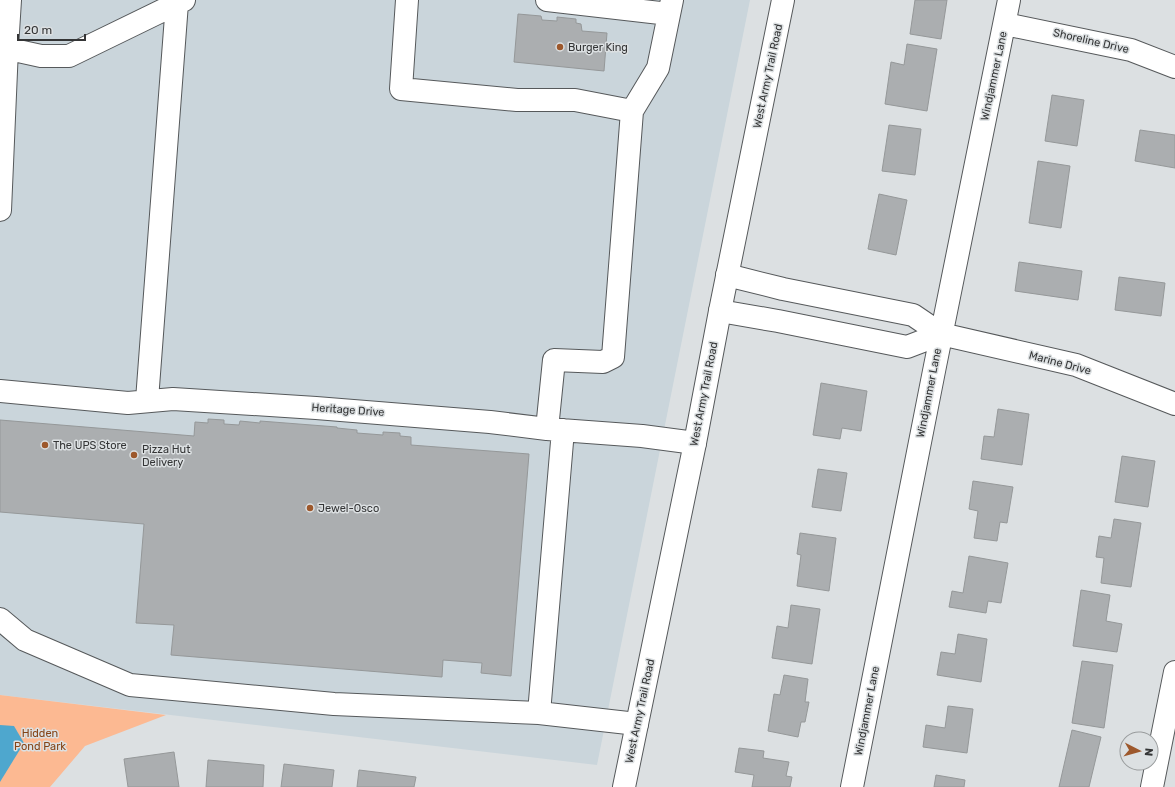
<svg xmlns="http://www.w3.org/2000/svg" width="1175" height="787" font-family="Rubik,sans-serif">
	<rect width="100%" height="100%" fill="#dce0e2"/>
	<!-- built -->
	<path fill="#cad5db" d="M0 0H750L597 765 0 695Z"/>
	<!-- green -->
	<path fill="#fcb992" d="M0 695 166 715 85 746 50 787H0Z"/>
	<!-- water -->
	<path fill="#4ea7ce" d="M0 725 14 726 24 743 0 782Z"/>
	<!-- building -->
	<path fill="#abaeb0" stroke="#959899" d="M915 0H947L941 39 910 34Z
		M518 14 541 16 542 20 557 21V17L576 19V23L581 24 582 31 607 33 604 71 514 62Z
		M907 44 937 49 927 111 885 104 891 62 904 65Z
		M1052 95 1084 100 1077 146 1045 141Z
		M889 125 921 129 915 175 882 171Z
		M1140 130 1175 135V168L1135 161Z
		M1038 161 1070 166 1061 228 1029 223Z
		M879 194 907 200 896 255 868 249Z
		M1019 262 1082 271 1078 300 1015 291Z
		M1119 277 1165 283 1161 316 1115 310Z
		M821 383 867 391 861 431 842 428 840 439 813 435Z
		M998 409 1029 414 1022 465 981 459 984 436 994 437Z
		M208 419 224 420V424L239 425 240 421 260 423V421L273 422 337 427V428L357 430V433L383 435V432L400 433V436L411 437V445L529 454 511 676 481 673 482 663 443 660 442 677 171 655 174 625 136 623 144 524 0 512V420L194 436 195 422 208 423Z
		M1122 456 1155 461 1148 507 1115 502Z
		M818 469 847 473 841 511 812 507Z
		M973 481 1013 487 1007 523 1000 522 997 541 974 538 978 511 969 509Z
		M1114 519 1141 523 1131 587 1101 583 1104 558 1096 557 1099 536 1111 538Z
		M800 533 836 538 829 591 797 586 801 555 797 554Z
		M969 556 1008 563 1001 603 988 601 986 613 949 607 952 591 963 593Z
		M1081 590 1110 595 1106 621 1122 624 1117 652 1073 646Z
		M791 605 820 609 812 664 772 658 777 626 788 628Z
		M958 634 987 639 981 682 937 675 941 652 955 654Z
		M1082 661 1113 665 1104 728 1072 723Z
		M784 675 808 679 805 702H809L805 722H801L798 737 768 731 774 694 780 695Z
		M948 706 973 709 967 753 923 747 926 725 945 728Z
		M1072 730 1101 737 1089 787H1059Z
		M739 748 764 751 763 758 789 762 786 776 792 777 790 787H752L754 775 735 772Z
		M174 752 179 787H128L124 759Z
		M208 760 264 765 263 787H206Z
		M284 764 334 770 332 787H281Z
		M359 770 416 777 414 787H357Z
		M936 775 965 780 964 787H934Z"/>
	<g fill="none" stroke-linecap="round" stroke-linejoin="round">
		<!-- minor casing -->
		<g stroke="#56595b" stroke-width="24">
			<path id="minor" d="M407 0 401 89 517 100H575L632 111 613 357 603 362 554 360 547 429
				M547 0 669 14
				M1005 24 1131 50 1175 67
				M0 47 41 56H69L184 0
				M632 111 658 68 672 0
				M0 210 7 48 10 0
				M727 275 783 289 913 315 941 334 1076 365 1175 404
				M720 311 778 321 907 347 941 334
				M0 391 128 403 173 399 316 408 490 422 547 429 642 436 695 443
				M147 400 177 3
				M0 619 25 640 130 685 334 704 539 713 637 724
				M539 713 563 430
				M852 787 935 366 1009 0
				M1152 787 1175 672"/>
		</g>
		<!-- major casing -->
		<g stroke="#56595b" stroke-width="24">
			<path id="major" d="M624 787 695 443 720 311 783 0"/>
		</g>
		<!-- minor -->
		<use href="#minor" stroke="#fff" stroke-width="22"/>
		<!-- major -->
		<use href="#major" stroke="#fff" stroke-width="22"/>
	</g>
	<!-- markers -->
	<g fill="#9d582c" stroke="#dce0e2" stroke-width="1.5">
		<circle cx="560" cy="47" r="4"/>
		<circle cx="45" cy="445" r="4"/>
		<circle cx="134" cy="455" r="4"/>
		<circle cx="310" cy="508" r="4"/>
	</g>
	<g text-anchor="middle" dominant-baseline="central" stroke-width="3" stroke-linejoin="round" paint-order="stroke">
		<!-- street labels -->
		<g font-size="11" fill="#343536" stroke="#dce0e2">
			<text transform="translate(1091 41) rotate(13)">Shoreline Drive</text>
			<text transform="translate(768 76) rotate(-78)">West Army Trail Road</text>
			<text transform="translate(994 76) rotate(-78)">Windjammer Lane</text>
			<text transform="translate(1060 363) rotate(15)">Marine Drive</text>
			<text transform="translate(929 393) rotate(-79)">Windjammer Lane</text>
			<text transform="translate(704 394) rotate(-79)">West Army Trail Road</text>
			<text transform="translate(348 410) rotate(4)">Heritage Drive</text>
			<text transform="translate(640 711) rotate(-78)">West Army Trail Road</text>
			<text transform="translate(867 711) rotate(-79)">Windjammer Lane</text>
		</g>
		<!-- poi labels -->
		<g font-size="11" fill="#343536" stroke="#dce0e2" text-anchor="start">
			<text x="568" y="47">Burger King</text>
			<text x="53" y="445">The UPS Store</text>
			<text x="142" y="449">Pizza Hut<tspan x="142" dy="13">Delivery</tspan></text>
			<text x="318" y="508">Jewel-Osco</text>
		</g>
		<!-- park labels -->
		<g font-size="11" fill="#854416" stroke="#dce0e2">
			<text x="40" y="733">Hidden<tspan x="40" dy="13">Pond Park</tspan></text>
		</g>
	</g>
	<!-- north arrow -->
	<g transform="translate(1139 751) rotate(96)"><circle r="19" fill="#dce0e2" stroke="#999c9d"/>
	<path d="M0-3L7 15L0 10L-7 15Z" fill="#9d582c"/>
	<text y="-6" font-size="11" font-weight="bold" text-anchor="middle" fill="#343536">N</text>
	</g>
	<!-- scale -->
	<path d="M18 34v6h67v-6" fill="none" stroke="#343536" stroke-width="2"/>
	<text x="24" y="34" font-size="12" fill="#343536" stroke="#dce0e2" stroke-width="3" paint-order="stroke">20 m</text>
</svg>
